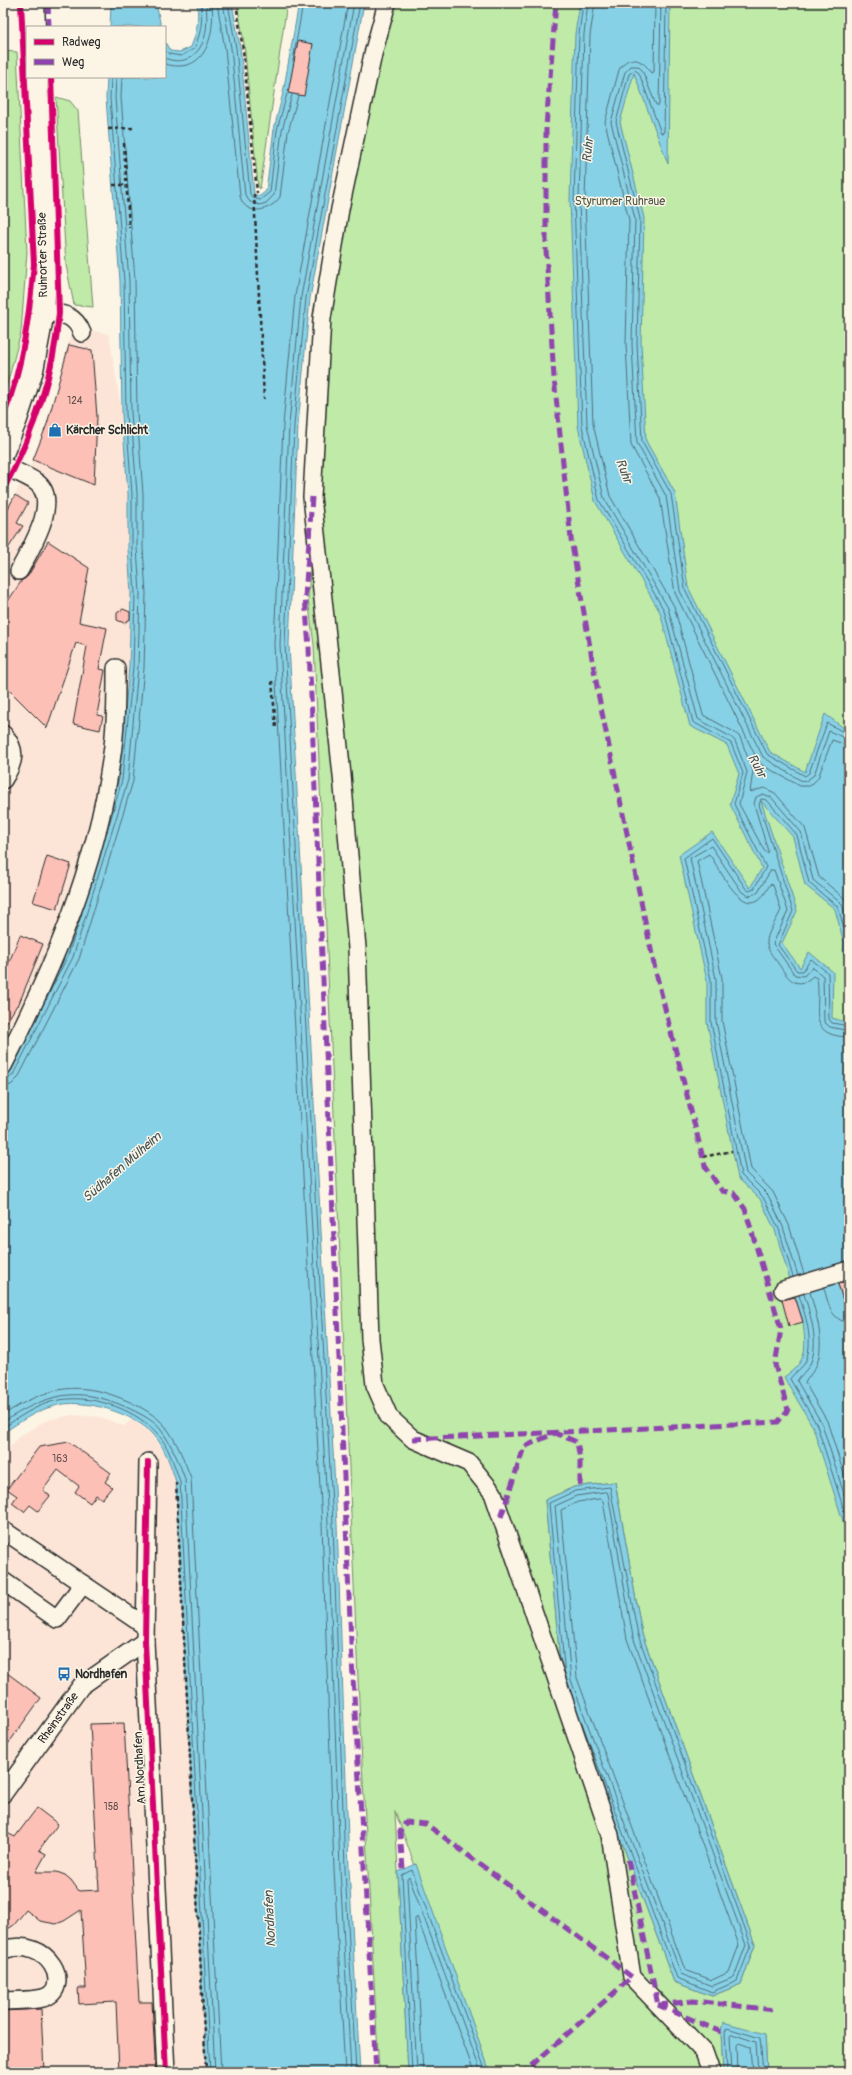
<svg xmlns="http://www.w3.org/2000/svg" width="852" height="2075" font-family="Pangolin,sans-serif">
	<rect width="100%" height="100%" fill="#fcf5e5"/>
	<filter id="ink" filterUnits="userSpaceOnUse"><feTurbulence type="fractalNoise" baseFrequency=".025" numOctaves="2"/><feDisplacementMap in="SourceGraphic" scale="8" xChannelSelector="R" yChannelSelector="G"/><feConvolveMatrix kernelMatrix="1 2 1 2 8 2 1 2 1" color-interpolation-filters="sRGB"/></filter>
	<g filter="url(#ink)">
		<!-- built -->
		<path fill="#fce5d7" d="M72 327 109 334 122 414 128 494V549L131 593 129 667 119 779 65 954 3 1074V518L33 460 47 424 59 385Z
			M72 1415 101 1417 124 1426 132 1419 153 1435 168 1459 176 1482 206 2072H3V1448L7 1451 19 1436 47 1420Z"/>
		<!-- green -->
		<path fill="#bfeaa7" stroke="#758a69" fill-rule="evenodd" d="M237 3H287L260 189 258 186 244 43Z
			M392 3H849V2072H767L765 2035 723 2023 721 2032 723 2072H490L395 1811 408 2072H379L360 1726 314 645 308 598 312 542 352 945 375 1336 365 946 318 487 327 321 378 52ZM615 1482 642 1634 755 1945 741 1984 712 1996 674 1982 562 1682 545 1500 574 1487Z
			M3 51 17 52 27 252 21 332 3 400Z
			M56 97 70 101 78 111 93 307 74 305 66 265Z"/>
		<!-- water -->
		<path fill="#87d1e7" stroke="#628f9c" d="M156 3 161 27H110L111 5Z
			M197 3H232L240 47 254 194 260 196 266 191 274 129 283 93 299 3H364L310 298 298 425 289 645 337 1524 349 1868 360 2072H206L176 1482C171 1466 165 1448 154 1435 134 1413 83 1397 54 1406 35 1411 20 1422 3 1433V1074L65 954 119 779 129 667 131 593 128 549V494L122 414 120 281 106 98 107 77H165V42L170 51 180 52 191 47C197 32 199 19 197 3Z
			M580 3H670L668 164 634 73 620 122 644 218 641 343 646 441 675 493 688 587 770 752 805 772 825 714 849 732V962L843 953 844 943 835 909 805 885 793 837 761 801 797 911 782 943 800 968 809 952 833 972 832 1018 849 1023V1277L837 1280 843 1301 849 1308V1540L813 1427 784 1377C808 1361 806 1349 803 1322L775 1230 760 1199 738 1178 707 1022V981L679 855 712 832 750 888 762 868 730 804 739 774 727 745 690 726 660 612 595 501 578 426 570 200 575 34Z
			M615 1482 642 1634 755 1945 741 1984 712 1996 674 1982 562 1682 545 1500 574 1487Z
			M416 1864 490 2072H408L398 1872Z
			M723 2022 765 2034 767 2072H723L721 2032Z"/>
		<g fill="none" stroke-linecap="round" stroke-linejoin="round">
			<!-- shore -->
			<path stroke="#506d76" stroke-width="1" d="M217 3 225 49 240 196C245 217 270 212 280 197L288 132 298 96
				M223 3 231 48 245 195 250 202 260 205 266 203 274 195 282 130 292 95
				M228 3 236 48 250 194 253 198 260 200 270 192 277 130 287 94
				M583 3 579 34 574 200 582 426 599 500 664 610 693 722 731 743 743 773 734 804 766 867 754 889 749 891 746 889 712 838 684 858 711 980V1022L741 1175 763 1197 779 1229 793 1277
				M588 3 584 34 579 200 587 425 604 498 668 608 698 719 731 737 735 741 747 772 739 804 765 852 767 853 768 851 754 804 756 797 763 794 771 797 801 832 813 880 842 904 849 927
				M595 3 590 35 585 200 593 424 610 496 674 606 703 715 734 732 740 737 753 771 750 792 764 788 775 793 805 828 819 877 844 898 849 905
				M655 3 654 72 651 73C644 59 627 53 619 70L605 122 629 220 626 344 631 445 660 498 675 593 757 759 762 765 800 786H810L818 778 832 740 849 746
				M661 3 659 105H656L642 70 638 66H631L625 72 611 122 635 219 632 344 637 443 666 496 680 591 763 757 800 780 806 781 814 775 829 731 849 740
				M666 3 664 132 661 133 639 73 635 70 629 74 616 122 640 219 637 343 642 442 671 494 685 589 767 754 805 776 809 773 827 723 849 735
				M165 50 169 54 181 56 194 49C201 34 203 20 201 3
				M165 58C171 61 180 62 187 59 208 49 208 24 206 3
				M293 61 303 3
				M165 64C207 76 215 34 212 3
				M107 832 122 780 133 667 135 593 132 548V494L126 414 124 281 110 98 111 77
				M849 955 847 952 848 942 838 907 809 883 797 835 767 800 761 799 759 805 793 911 778 945 797 971H803L811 959 828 973 829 1019 832 1023 849 1026
				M46 1000 68 955 82 913
				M3 1080 8 1079 13 1075 73 957 128 780 138 667 140 593 137 548V494L131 413 129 281 115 98 116 77
				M3 1086 11 1085 18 1078 79 959 133 781 144 668 146 593 143 548V494L137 413 135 280 121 97 122 77
				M804 1274 789 1225 773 1192 751 1169 722 1021V978L697 861 709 854C719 867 739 912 758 900 764 896 767 890 770 884L773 885 781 910C777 920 766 933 767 944 768 951 774 958 778 963 787 977 796 992 813 976L817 978C822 1007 804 1036 849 1037
				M798 1276 783 1227 768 1195 746 1173 716 1021V979L690 858 711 846 742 892 749 896 757 893 771 870H774L788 911 773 944 795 975 804 976 812 967 823 976 824 1022 830 1027 849 1031
				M824 1288C828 1302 831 1322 849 1322
				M810 1292C816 1315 825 1340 817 1364 814 1371 808 1377 805 1383L827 1421 849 1490
				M804 1294C810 1314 820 1343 810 1364 807 1371 800 1375 797 1381L822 1424 849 1510
				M799 1295C805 1315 814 1339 806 1360 803 1369 794 1372 790 1379L817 1425 849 1526
				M3 1415C48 1386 79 1379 130 1402 141 1407 157 1416 165 1426 177 1441 184 1460 191 1478L221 2072
				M3 1422C47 1394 76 1385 126 1407 137 1412 154 1420 161 1430 172 1445 179 1462 185 1479L215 2072
				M3 1428C19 1417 35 1406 54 1401 88 1393 132 1407 156 1432 168 1444 174 1465 180 1481L210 2072
				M606 1492 608 1494 633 1637 746 1945 734 1977 712 1986 681 1974 571 1680 555 1506 577 1496Z
				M601 1499 603 1501 627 1639 739 1945 729 1972 712 1980 685 1970 577 1678 561 1510 578 1502Z
				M565 1676 549 1503 575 1491 610 1487 638 1635 751 1945 737 1981 712 1992 677 1978 582 1723
				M345 2072 334 1869 322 1524 274 645 283 425 295 296 348 3
				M351 2072 340 1869 328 1524 280 645 289 425 301 297 354 3
				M356 2072 345 1869 333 1524 285 645 294 425 306 298 360 3
				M412 2072 402 1875 412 1870 486 2072
				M417 2072 407 1879 409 1877 481 2072
				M423 2072 415 1919 417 1917 474 2072
				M727 2072 725 2032 727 2028 760 2038 763 2072
				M732 2072 730 2036 732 2034 756 2042 758 2072
				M738 2072 737 2045 739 2043 750 2047 752 2072"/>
		</g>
		<!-- building -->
		<path fill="#fcc0b7" stroke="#2b2b2b" d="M298 41 313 44 304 96 288 93Z
			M69 345 92 350 97 417 94 485 33 460 47 424Z
			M15 495 28 503 17 523 23 526 3 556V518Z
			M48 541 89 568 79 622 107 628 99 669 105 670 97 715 103 716 100 730 73 724 87 646 76 643 47 728 3 684V598L8 601 22 580 28 576Z
			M123 609 130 612V619L124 623 117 620V613Z
			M47 856 71 864 57 909 33 902Z
			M20 935 43 944 18 1006 17 1005 3 1028V977Z
			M849 1280V1309H846L838 1284Z
			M795 1297 803 1322 789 1326 782 1300Z
			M69 1442 111 1473 105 1482 112 1487 102 1499 96 1495 90 1503 75 1492 79 1486 58 1470 43 1490 50 1496 38 1511 30 1505 24 1512 12 1503 17 1496 7 1489 39 1447Z
			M3 1670 41 1698 3 1751Z
			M124 1723 139 2002H152L155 2058 154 2072H119L116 2002 79 2004 78 1988H86L81 1910 64 1921 56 1924 40 1921 26 1910 14 1925 3 1932V1831L15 1837 37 1808 58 1824 39 1850 46 1854 36 1872H57L65 1875 71 1880 79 1891 99 1890 90 1724Z
			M41 2009 44 2072H3V2011Z"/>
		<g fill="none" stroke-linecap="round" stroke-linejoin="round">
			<!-- minor casing -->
			<g stroke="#2b2b2b" stroke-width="20">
				<g id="minor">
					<path d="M387 3 373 54 340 209 322 318 312 497 342 775 357 948 370 1339 375 1385 389 1417 413 1439 469 1463 493 1493 610 1835 632 1977 704 2052 711 2072"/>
					<path d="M43 312C62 314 74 313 82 333"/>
					<path d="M3 465C13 471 26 475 36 482 62 500 29 551 19 571"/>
					<path d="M3 734C18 750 14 763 3 780"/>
					<path d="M3 1066C52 970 96 869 111 761 116 730 116 699 116 668"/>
					<path d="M783 1290 849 1270"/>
					<path d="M148 1462 145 1641 166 2072"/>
					<path d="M3 1530 145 1626"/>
					<path d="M3 1581 57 1619 83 1584"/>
					<path id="s1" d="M3 1794 81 1686 145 1641"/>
					<path d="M3 1950C50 1935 74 1989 43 1998 31 2001 16 2000 3 2001"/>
				</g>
			</g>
			<!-- major casing -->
			<g stroke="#2b2b2b" stroke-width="25">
				<path id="major" d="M33 3 34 27
					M3 451 16 419 32 370 43 312 45 269 36 77"/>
			</g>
			<!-- path -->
			<path stroke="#2b2b2b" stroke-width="2.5" stroke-dasharray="4 3" stroke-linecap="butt" d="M236 3 243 50 257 193
				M108 129 134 128
				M124 143 129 228
				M113 185H126
				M254 194 264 399
				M272 681 276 729
				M703 1157 732 1151
				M176 1482 206 2072"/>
			<!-- minor -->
			<use href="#minor" stroke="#fcf5e5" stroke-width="17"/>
			<!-- major -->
			<use href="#major" stroke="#fcf5e5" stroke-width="22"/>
			<!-- quiet -->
			<path stroke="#8e44ad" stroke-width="5" stroke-dasharray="10 5" stroke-linecap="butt" d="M48 3 49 27
				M312 497 305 597 309 648 351 1643 376 2072
				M413 1439 778 1422 788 1410 775 1365 781 1329 745 1209 734 1193 722 1191 705 1166 655 969 599 698 571 539 554 378 546 250V127L556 3
				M501 1517 524 1447 555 1433 577 1442 580 1459V1486
				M628 1860 658 2005
				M403 1869 400 1832 406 1822 426 1824 632 1977 524 2072
				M658 2005 693 2001 775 2010
				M658 2005 721 2032"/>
			<!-- cycleway casing -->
			<g stroke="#fcf5e5" stroke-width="8">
				<path id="cycleway" d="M3 417C23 368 29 316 34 264L21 3
					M3 490C32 436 54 374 59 313L51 77
					M148 1462 145 1641 166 2072"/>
			</g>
			<!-- cycleway -->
			<use href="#cycleway" stroke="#d6006c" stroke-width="6"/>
		</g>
	</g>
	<!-- icons -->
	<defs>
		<g id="shop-bare" transform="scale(1.08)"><path d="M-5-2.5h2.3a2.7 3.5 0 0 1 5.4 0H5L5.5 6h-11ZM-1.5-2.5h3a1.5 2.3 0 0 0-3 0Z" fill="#1f6fb2" stroke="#fcf5e5" stroke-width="2.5" paint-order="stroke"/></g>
		<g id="bus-bare" transform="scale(1.08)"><path d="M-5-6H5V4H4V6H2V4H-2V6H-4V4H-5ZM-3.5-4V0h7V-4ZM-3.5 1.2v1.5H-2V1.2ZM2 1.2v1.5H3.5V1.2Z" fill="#1f6fb2" stroke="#fcf5e5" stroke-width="2.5" paint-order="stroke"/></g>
	</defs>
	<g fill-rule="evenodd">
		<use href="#shop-bare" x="55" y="430"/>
		<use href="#bus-bare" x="64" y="1674"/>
	</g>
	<g text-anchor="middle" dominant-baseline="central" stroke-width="3" stroke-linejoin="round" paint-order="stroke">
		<!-- number labels -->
		<g font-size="10" fill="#5f504e">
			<text x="75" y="401">124</text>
			<text x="60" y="1459">163</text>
			<text x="111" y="1807">158</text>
		</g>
		<!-- park labels -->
		<g font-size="12" fill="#505b4a" stroke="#fcf5e5">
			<text x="620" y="201">Styrumer Ruhraue</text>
		</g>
		<!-- street labels -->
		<g font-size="12" fill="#2b2b2b" stroke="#fcf5e5">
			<text transform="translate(43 255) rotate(-91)">Ruhrorter Straße</text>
			<text stroke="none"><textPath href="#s1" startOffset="94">Rheinstraße</textPath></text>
			<text transform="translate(140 1768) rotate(-93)">Am Nordhafen</text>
		</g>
		<!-- poi labels -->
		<g font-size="12" font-weight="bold" fill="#2b2b2b" stroke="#fcf5e5" text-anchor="start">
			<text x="66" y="430">Kärcher Schlicht</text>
			<text x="75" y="1674">Nordhafen</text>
		</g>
		<!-- water labels -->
		<g font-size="13" font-style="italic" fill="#42545a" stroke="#fcf5e5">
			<text transform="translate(588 150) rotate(-85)">Ruhr</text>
			<text transform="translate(624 471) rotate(69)">Ruhr</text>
			<text transform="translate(757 766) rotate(61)">Ruhr</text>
			<text transform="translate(122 1167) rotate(-41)">Südhafen Mülheim</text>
			<text transform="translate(270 1919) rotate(-93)">Nordhafen</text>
		</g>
	</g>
	<!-- margin -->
	<rect width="852" height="2075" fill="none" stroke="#fcf5e5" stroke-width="16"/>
	<rect x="8" y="8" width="836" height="2059" fill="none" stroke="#2b2b2b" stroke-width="1.5" filter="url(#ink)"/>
	<!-- legend -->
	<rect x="26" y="26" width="140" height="52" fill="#fcf5e5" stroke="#a8a49b"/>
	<rect x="34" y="39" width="20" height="6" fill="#d6006c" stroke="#a8a49b"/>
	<text x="62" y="46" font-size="12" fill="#2b2b2b">Radweg</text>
	<rect x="34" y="59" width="20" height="6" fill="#8e44ad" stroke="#a8a49b"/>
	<text x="62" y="66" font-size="12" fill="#2b2b2b">Weg</text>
</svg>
